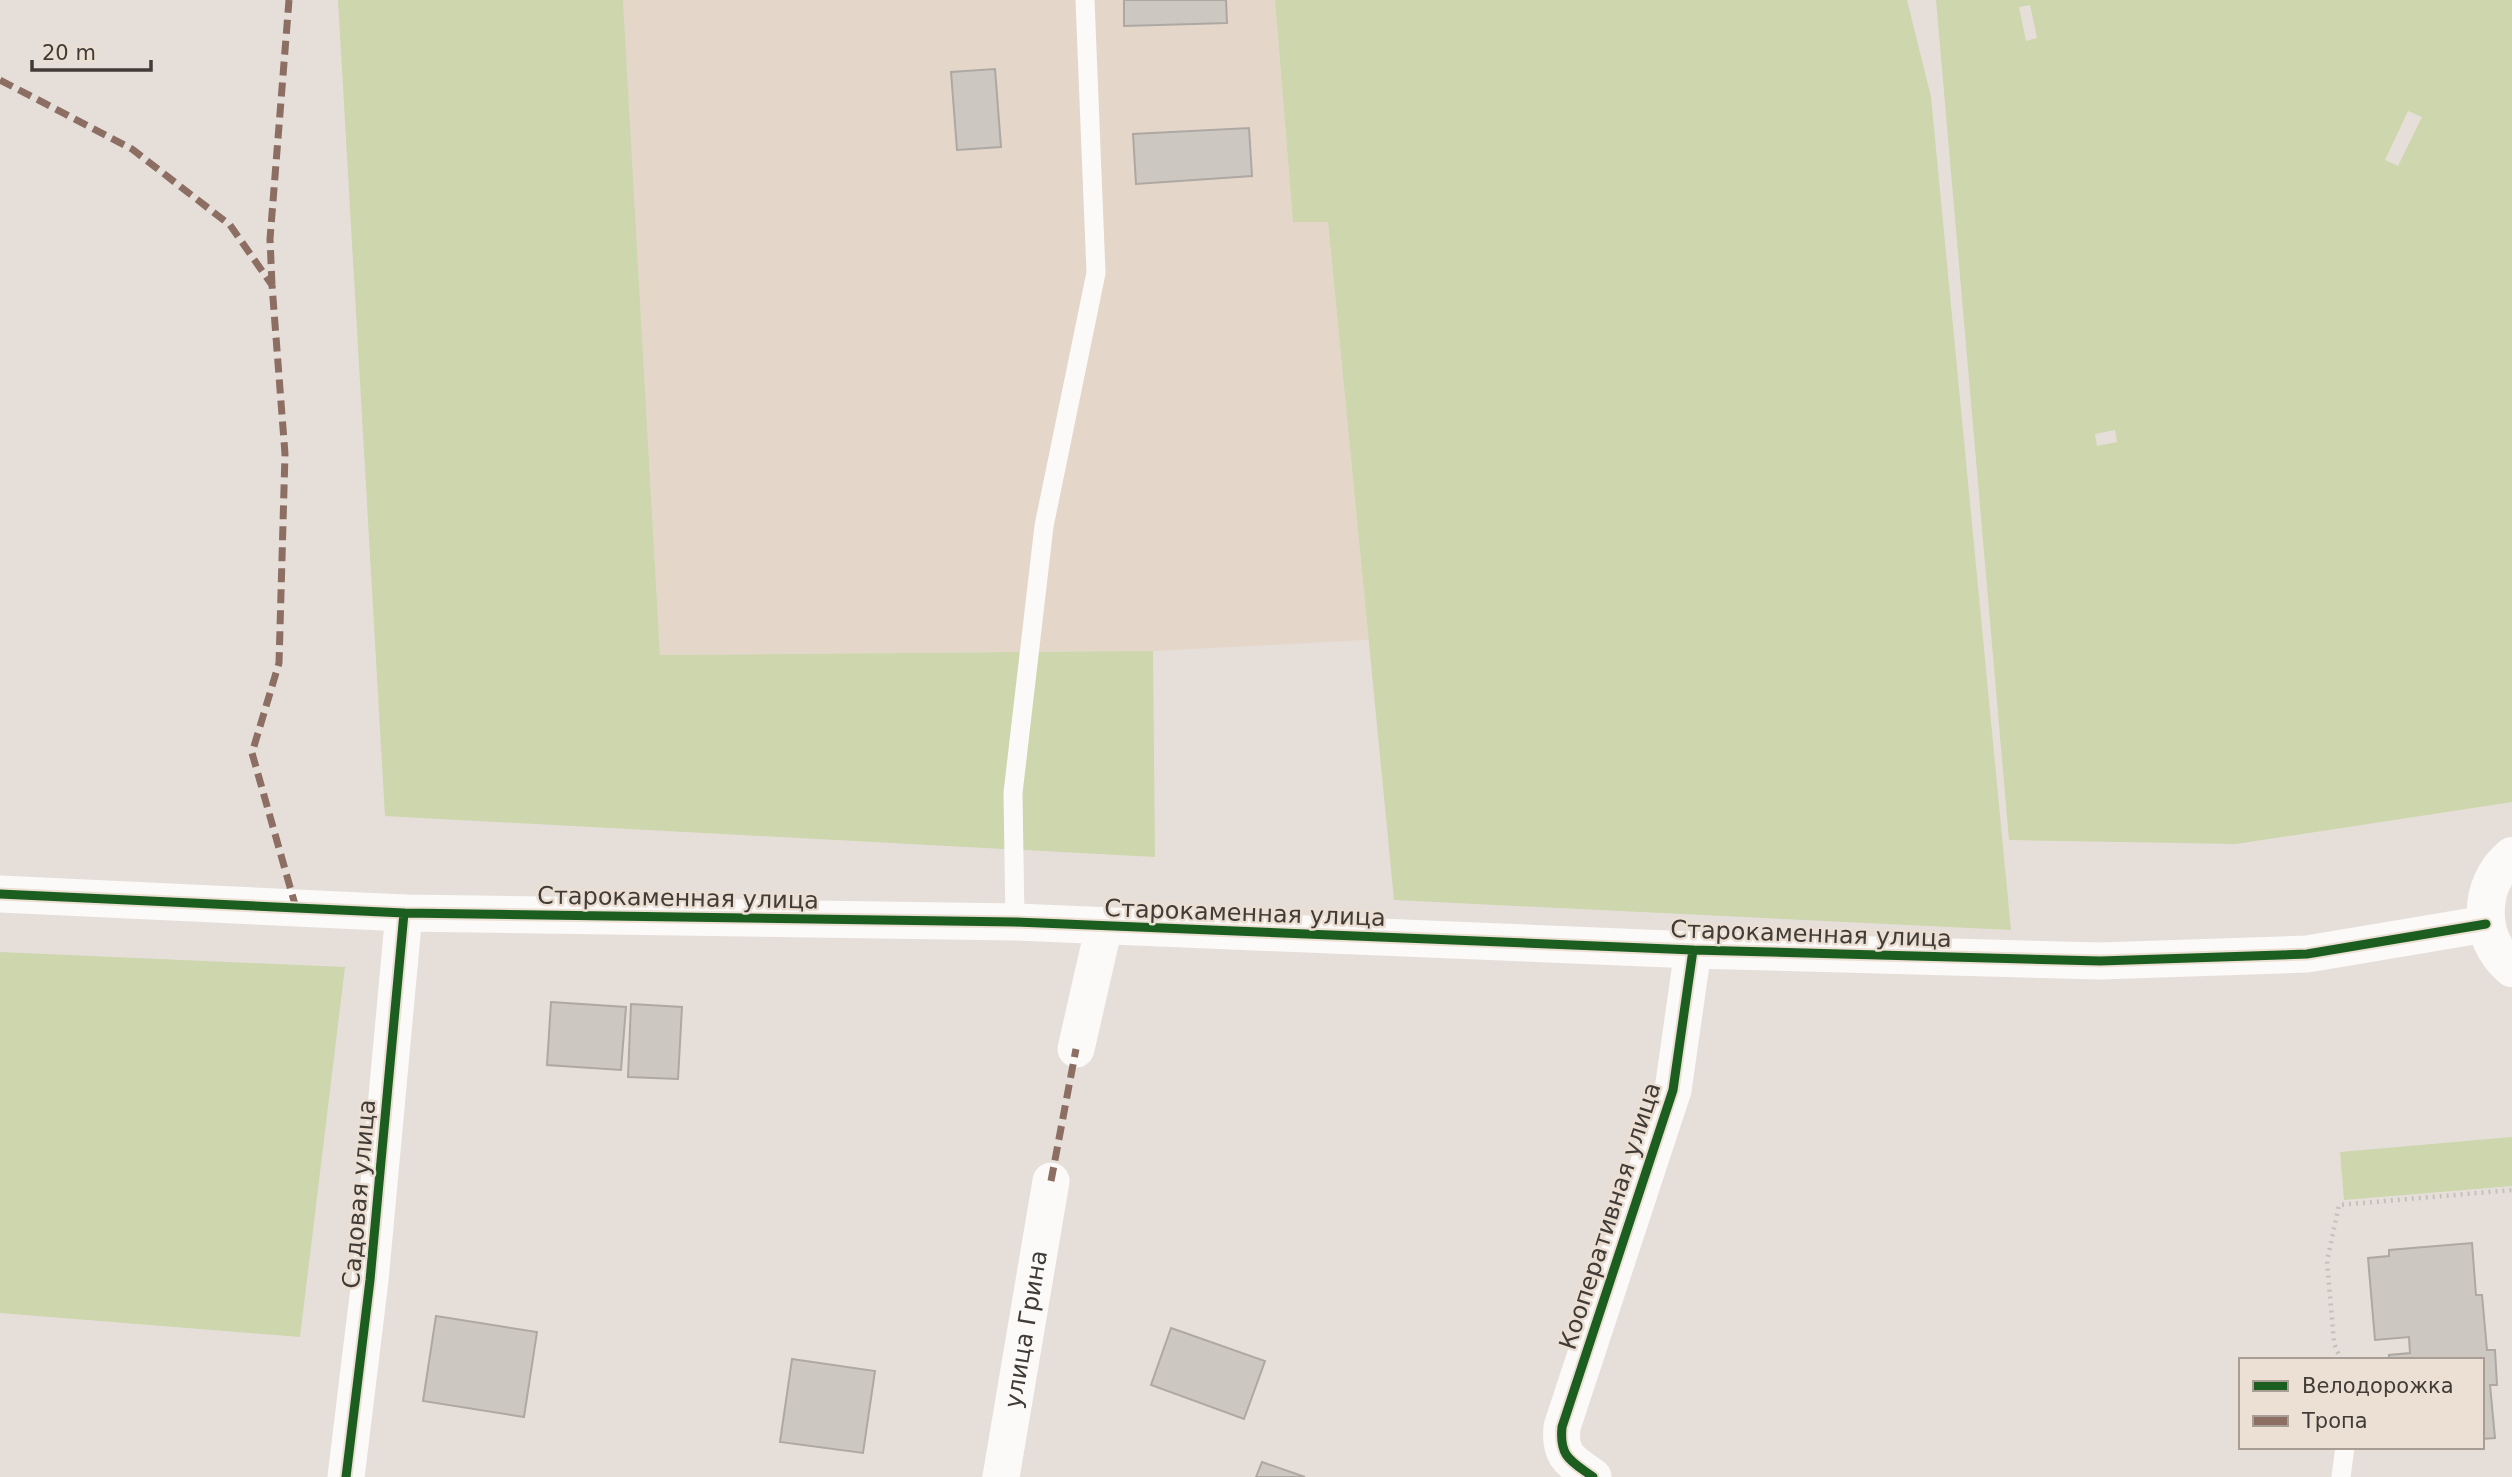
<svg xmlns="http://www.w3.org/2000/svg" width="2512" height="1477" font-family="'DejaVu Sans',sans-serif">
	<rect width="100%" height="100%" fill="#e6dfd9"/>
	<!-- built -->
	<path fill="#e4d7ca" d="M623 0H1275L1293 222H1328L1369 640 1153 651 660 655Z"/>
	<!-- green -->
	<path fill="#cdd6ad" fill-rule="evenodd" d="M338 0H623L660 655 1153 651 1155 857 385 816Z
		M1275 0H1907L1931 97 2011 930 1394 900 1328 222H1293Z
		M1936 0H2512V802L2236 844 2009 840ZM2030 5 2037 38 2026 41 2019 7ZM2408 111 2422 117 2398 166 2385 160ZM2115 430 2117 442 2097 446 2095 434Z
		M0 952 345 967 300 1337 0 1313Z
		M2512 1137V1186L2344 1200 2340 1152Z"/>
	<!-- building -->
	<path fill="#cdc7c2" stroke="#aea8a3" stroke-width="2" d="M1124 0H1226L1227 23 1124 26Z
		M995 69 1001 147 957 150 951 72Z
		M1249 128 1252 176 1136 184 1133 134Z
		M551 1002 626 1007 621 1070 547 1065Z
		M631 1004 682 1007 678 1079 628 1077Z
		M2472 1243 2476 1295H2482L2487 1350H2495L2497 1385H2490L2495 1438 2482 1439V1360H2389V1355L2410 1353 2409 1337 2375 1340 2368 1258 2389 1256V1250Z
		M436 1316 537 1332 524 1417 423 1401Z
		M1171 1328 1265 1361 1244 1419 1151 1385Z
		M792 1359 875 1371 863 1453 780 1442Z
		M1262 1462 1305 1477H1256Z"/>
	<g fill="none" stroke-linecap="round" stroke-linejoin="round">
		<!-- path -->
		<path stroke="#c3c0bd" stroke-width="4.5" stroke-dasharray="2 5" stroke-linecap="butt" d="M2341 1360 2334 1343 2327 1261 2339 1205 2512 1190"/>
		<!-- lane -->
		<path stroke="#fbfaf9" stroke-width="19" d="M1015 922 1013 793 1044 526 1096 273 1085 0
			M2341 1477 2345 1447"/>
		<!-- street -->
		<g stroke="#fbfaf9" stroke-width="37">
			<path d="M0 894 404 913 1015 922 1693 950 2100 961 2307 954 2486 924"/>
			<path d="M1076 1049 1104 926"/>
			<path d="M346 1477 370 1280 404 913"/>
			<path id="s1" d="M1001 1477 1051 1181"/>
			<path d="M1593 1477C1571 1461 1559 1457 1562 1427L1673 1090 1693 950"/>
		</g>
		<!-- secondary -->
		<path stroke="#fbfaf9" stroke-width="38" d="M2512 856C2477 885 2477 939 2512 968"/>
		<!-- quiet -->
		<path stroke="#8d6e63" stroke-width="7" stroke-dasharray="14 7" stroke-linecap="butt" d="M0 80 132 149 230 225 272 285 285 454 279 663 252 753 296 908
			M272 285 270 239 289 0
			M1051 1181 1076 1049"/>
		<!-- cycleway casing -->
		<g stroke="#ecdfd3" stroke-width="13">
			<path id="cycleway" d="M0 894 404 913 1015 922 1693 950 2100 961 2307 954 2486 924
				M346 1477 370 1280 404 913
				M1593 1477C1571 1461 1559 1457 1562 1427L1673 1090 1693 950"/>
		</g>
		<!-- cycleway -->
		<use href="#cycleway" stroke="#1b5e20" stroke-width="9"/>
	</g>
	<g text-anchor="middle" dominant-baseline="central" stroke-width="5" stroke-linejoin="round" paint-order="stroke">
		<!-- street labels -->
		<g font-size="24" fill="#413c37" stroke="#ecdfd3">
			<text transform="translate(678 898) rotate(1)">Старокаменная улица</text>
			<text transform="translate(1245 913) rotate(2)">Старокаменная улица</text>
			<text transform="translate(1811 934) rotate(2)">Старокаменная улица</text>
			<text transform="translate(359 1194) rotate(-85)">Садовая улица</text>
			<text transform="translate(1610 1216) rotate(-72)">Кооперативная улица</text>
			<text stroke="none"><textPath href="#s1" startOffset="150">улица Грина</textPath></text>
		</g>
	</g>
	<!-- legend -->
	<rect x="2239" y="1358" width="245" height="91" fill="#ecdfd3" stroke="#a89e95" stroke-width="2"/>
	<rect x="2253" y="1381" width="35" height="10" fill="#1b5e20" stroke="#a89e95" stroke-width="2"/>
	<text x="2302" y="1393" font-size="21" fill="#413c37">Велодорожка</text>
	<rect x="2253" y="1416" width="35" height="10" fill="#8d6e63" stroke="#a89e95" stroke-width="2"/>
	<text x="2302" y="1428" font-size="21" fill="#413c37">Тропа</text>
	<!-- scale -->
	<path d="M32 60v10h119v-10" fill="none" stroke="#413c37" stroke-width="3.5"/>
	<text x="42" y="60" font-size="21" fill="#413c37" stroke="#ecdfd3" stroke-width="5" paint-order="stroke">20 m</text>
</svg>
